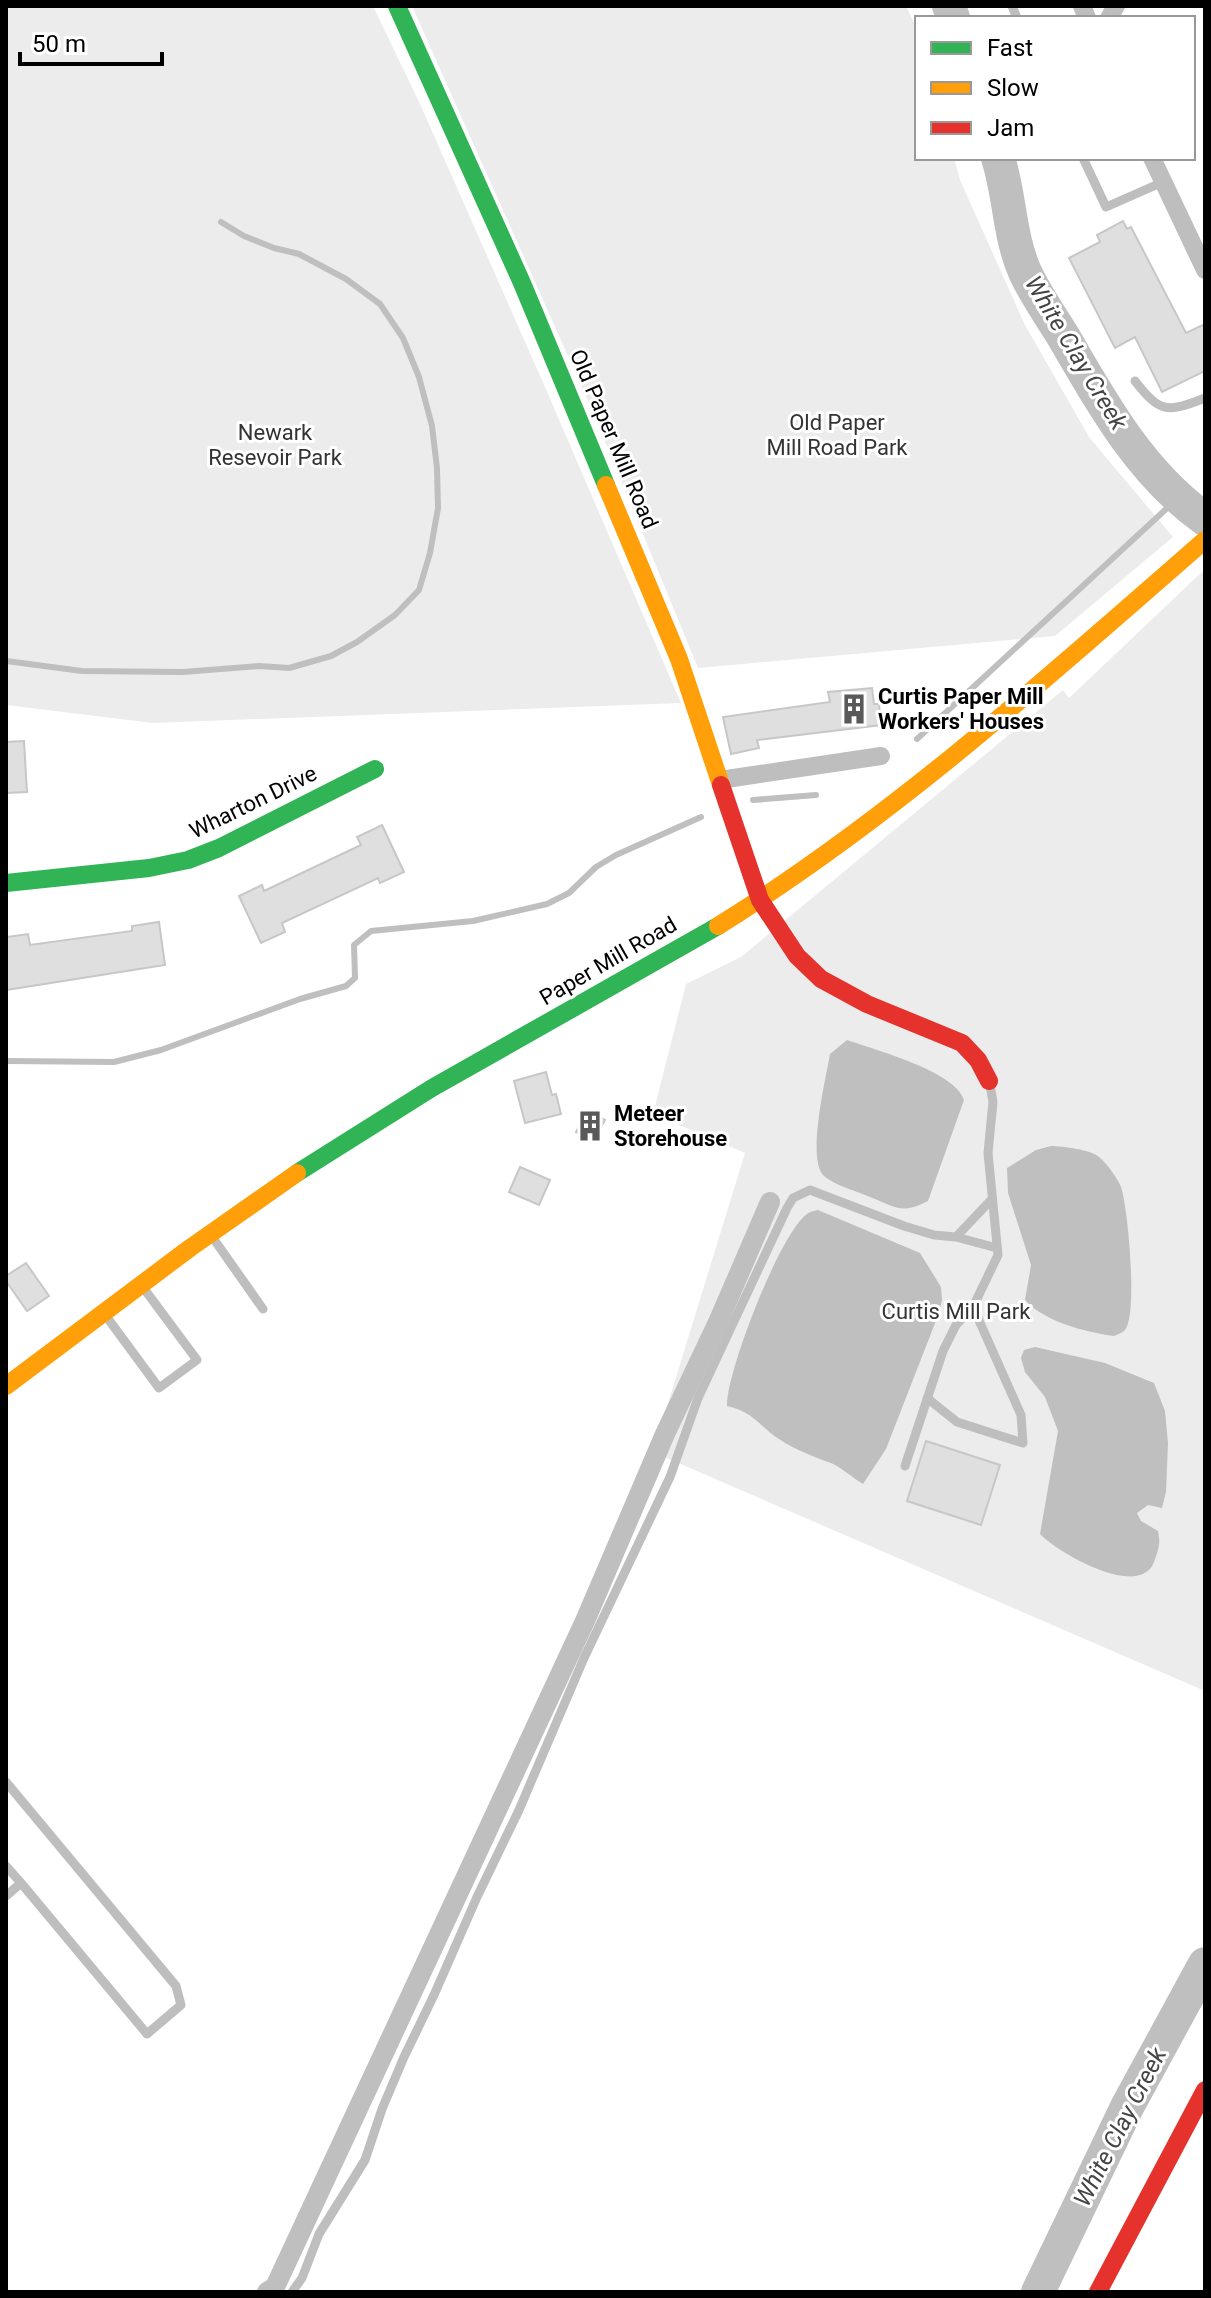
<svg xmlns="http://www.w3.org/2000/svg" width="1211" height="2298" font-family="Roboto,sans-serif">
	<rect width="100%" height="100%" fill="#fff"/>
	<!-- green -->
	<path fill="#ececec" d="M6 6H373L420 104 545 387 681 703 153 723 6 705Z
		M412 6H906L917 29V158H954L960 180 1025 325 1089 437 1173 537 1055 636 698 668 592 410Z
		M1205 569V1691L653 1452 745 1153 653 1114 686 984 741 957 1063 690 1069 698Z"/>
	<!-- water -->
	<path fill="#bfbfbf" d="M847 1040C875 1050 955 1071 964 1100L928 1201C901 1215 896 1207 870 1197 856 1191 836 1186 824 1176 806 1160 826 1078 830 1054Z
		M1051 1146C1062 1146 1092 1150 1099 1157 1107 1163 1117 1178 1121 1187 1128 1207 1138 1315 1125 1330 1122 1333 1118 1334 1114 1336 1085 1332 1045 1322 1025 1300L1031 1265 1008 1193 1007 1168 1036 1150Z
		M818 1210 920 1253 941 1287 942 1300 939 1313 886 1449 863 1484C853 1478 842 1468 831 1463 814 1457 794 1449 779 1439 759 1426 754 1412 727 1406 726 1373 780 1233 807 1214 811 1211 814 1211 818 1210Z
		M1035 1347 1105 1363 1154 1383 1165 1411 1168 1443 1166 1492 1162 1508 1148 1505 1137 1513 1141 1521 1158 1531C1161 1544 1158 1550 1154 1562 1140 1600 1058 1553 1040 1534L1058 1431 1045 1397 1025 1372 1021 1358 1024 1350Z"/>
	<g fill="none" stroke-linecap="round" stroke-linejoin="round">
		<!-- stream -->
		<path stroke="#bfbfbf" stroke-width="6" d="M6 661 82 671 183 672 259 666 289 668 331 656 357 642 395 615 419 590 430 553 438 508 437 468 432 426 419 377 403 338 380 304 346 279 299 254 274 248 244 236 221 222
			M917 739 1177 499
			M753 800 816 795
			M6 1061 114 1062 161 1050 300 999 346 986 355 978 354 945 371 931 473 921 547 904 569 893 596 867 616 855 701 817"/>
		<!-- canal -->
		<path stroke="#bfbfbf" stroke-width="20" d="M267 2292 275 2287 585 1621 665 1434 719 1320 770 1202"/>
		<!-- river -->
		<path stroke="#bfbfbf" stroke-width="34" d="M949 6 953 18
			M998 158C1010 195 1009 236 1025 272 1035 294 1050 315 1063 336 1101 402 1141 474 1205 519
			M1038 2292 1127 2107 1205 1964"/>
	</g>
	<!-- building -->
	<path fill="#dfdfdf" stroke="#c7c7c7" stroke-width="2" d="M1123 221 1127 229 1131 227 1186 333 1205 324V371L1162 392 1135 337 1115 348 1069 258 1100 242 1097 235Z
		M872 688 874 704H879L881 725 757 740 759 748 731 754 723 717 830 702 828 692Z
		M24 741 27 792 6 793V742Z
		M382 825 404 872 380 883 378 878 282 923 285 932 261 943 239 896 262 885 264 891 361 845 357 837Z
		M159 922 165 965 6 990V937L28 934 30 945 132 931V926Z
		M546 1072 552 1095 556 1094 561 1114 525 1123 514 1081Z
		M587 1111 605 1120 594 1141 576 1132Z
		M520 1167 550 1180 539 1205 509 1192Z
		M26 1263 49 1296 27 1311 6 1281V1276Z
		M926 1441 1000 1465 981 1525 907 1501Z"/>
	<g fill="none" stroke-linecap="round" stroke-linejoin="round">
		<!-- lane -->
		<path stroke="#bebebe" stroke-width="9" d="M1012 6 1017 18
			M1083 158 1106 207 1163 182
			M1135 381C1160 413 1167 413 1205 398
			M991 1200 956 1237 997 1248
			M213 1238 263 1309
			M106 1316 159 1388 197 1360 145 1290
			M927 1398 957 1422 1023 1443 1021 1415 973 1307
			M905 1466 943 1351 956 1325 973 1307 998 1255 988 1153 993 1102 990 1085
			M6 1782 176 1986 181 2005 147 2034 21 1883 6 1896
			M6 1866 21 1883
			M292 2292 302 2278 319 2234 365 2160 382 2109 404 2057 434 1995 477 1897 519 1810 584 1658 670 1477 698 1398 787 1208 793 1198 810 1190 904 1226 934 1235 956 1237"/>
		<!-- street -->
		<path stroke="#bebebe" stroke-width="18" d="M1082 6 1087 18
			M1109 18 1116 6
			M1152 158 1205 270
			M720 780 881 756"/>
		<!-- fast -->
		<path stroke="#30b455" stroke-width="18" d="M397 6 522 283 606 485
			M6 883 149 868 188 860 219 848 375 769
			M297 1173 432 1088 718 926"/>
		<!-- slow -->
		<path stroke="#ff9f0a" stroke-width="18" d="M606 485 679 659 721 785
			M718 926C895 816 1049 676 1205 540
			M6 1386 190 1248 297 1173"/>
		<!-- jam -->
		<path stroke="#e5322d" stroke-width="18" d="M721 785 760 900 797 956 821 979 867 1004 962 1043 978 1060 989 1081
			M1098 2292 1205 2090"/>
	</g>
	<!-- icons -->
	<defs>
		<g id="building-bare" transform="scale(2.4)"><path d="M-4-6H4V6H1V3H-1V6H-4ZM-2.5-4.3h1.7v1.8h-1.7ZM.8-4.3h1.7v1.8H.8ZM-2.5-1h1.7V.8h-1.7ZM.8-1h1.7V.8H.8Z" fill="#595959" stroke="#fff" stroke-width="2.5" paint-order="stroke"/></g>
	</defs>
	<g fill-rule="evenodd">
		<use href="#building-bare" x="854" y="709"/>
		<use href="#building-bare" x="590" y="1126"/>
	</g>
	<g text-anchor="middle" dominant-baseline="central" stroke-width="6" stroke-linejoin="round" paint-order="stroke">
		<!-- park labels -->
		<g font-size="22" fill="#333" stroke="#fff">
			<text x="837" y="422">Old Paper<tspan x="837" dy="25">Mill Road Park</tspan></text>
			<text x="275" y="432">Newark<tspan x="275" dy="25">Resevoir Park</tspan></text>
			<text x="956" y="1311">Curtis Mill Park</text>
		</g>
		<!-- street labels -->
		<g font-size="22" fill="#000" stroke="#fff">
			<text transform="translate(614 439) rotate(67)">Old Paper Mill Road</text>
			<text transform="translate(253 802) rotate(-26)">Wharton Drive</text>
			<text transform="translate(608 961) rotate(-30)">Paper Mill Road</text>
		</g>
		<!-- poi labels -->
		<g font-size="22" font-weight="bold" fill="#000" stroke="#fff" text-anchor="start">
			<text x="878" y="696">Curtis Paper Mill<tspan x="878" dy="25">Workers' Houses</tspan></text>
			<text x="614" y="1113">Meteer<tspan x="614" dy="25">Storehouse</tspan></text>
		</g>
		<!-- water labels -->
		<g font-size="24" font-style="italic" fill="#444" stroke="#fff">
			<text transform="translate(1076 353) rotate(59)">White Clay Creek</text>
			<text transform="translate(1120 2127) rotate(-63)">White Clay Creek</text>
		</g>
	</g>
	<!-- border -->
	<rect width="1211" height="2298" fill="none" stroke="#000000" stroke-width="16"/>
	<!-- legend -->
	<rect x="915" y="16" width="280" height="144" fill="#ffffff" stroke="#999999" stroke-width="2"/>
	<rect x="931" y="42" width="40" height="12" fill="#30b455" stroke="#999999" stroke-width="2"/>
	<text x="987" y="56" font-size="24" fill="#000000">Fast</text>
	<rect x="931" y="82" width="40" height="12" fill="#ff9f0a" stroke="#999999" stroke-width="2"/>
	<text x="987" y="96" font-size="24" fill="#000000">Slow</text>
	<rect x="931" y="122" width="40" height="12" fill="#e5322d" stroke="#999999" stroke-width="2"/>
	<text x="987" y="136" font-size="24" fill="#000000">Jam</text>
	<!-- scale -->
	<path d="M20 52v12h142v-12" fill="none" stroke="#000000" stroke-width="4"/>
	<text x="32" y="52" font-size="24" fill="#000000" stroke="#ffffff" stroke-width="6" paint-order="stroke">50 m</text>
</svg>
